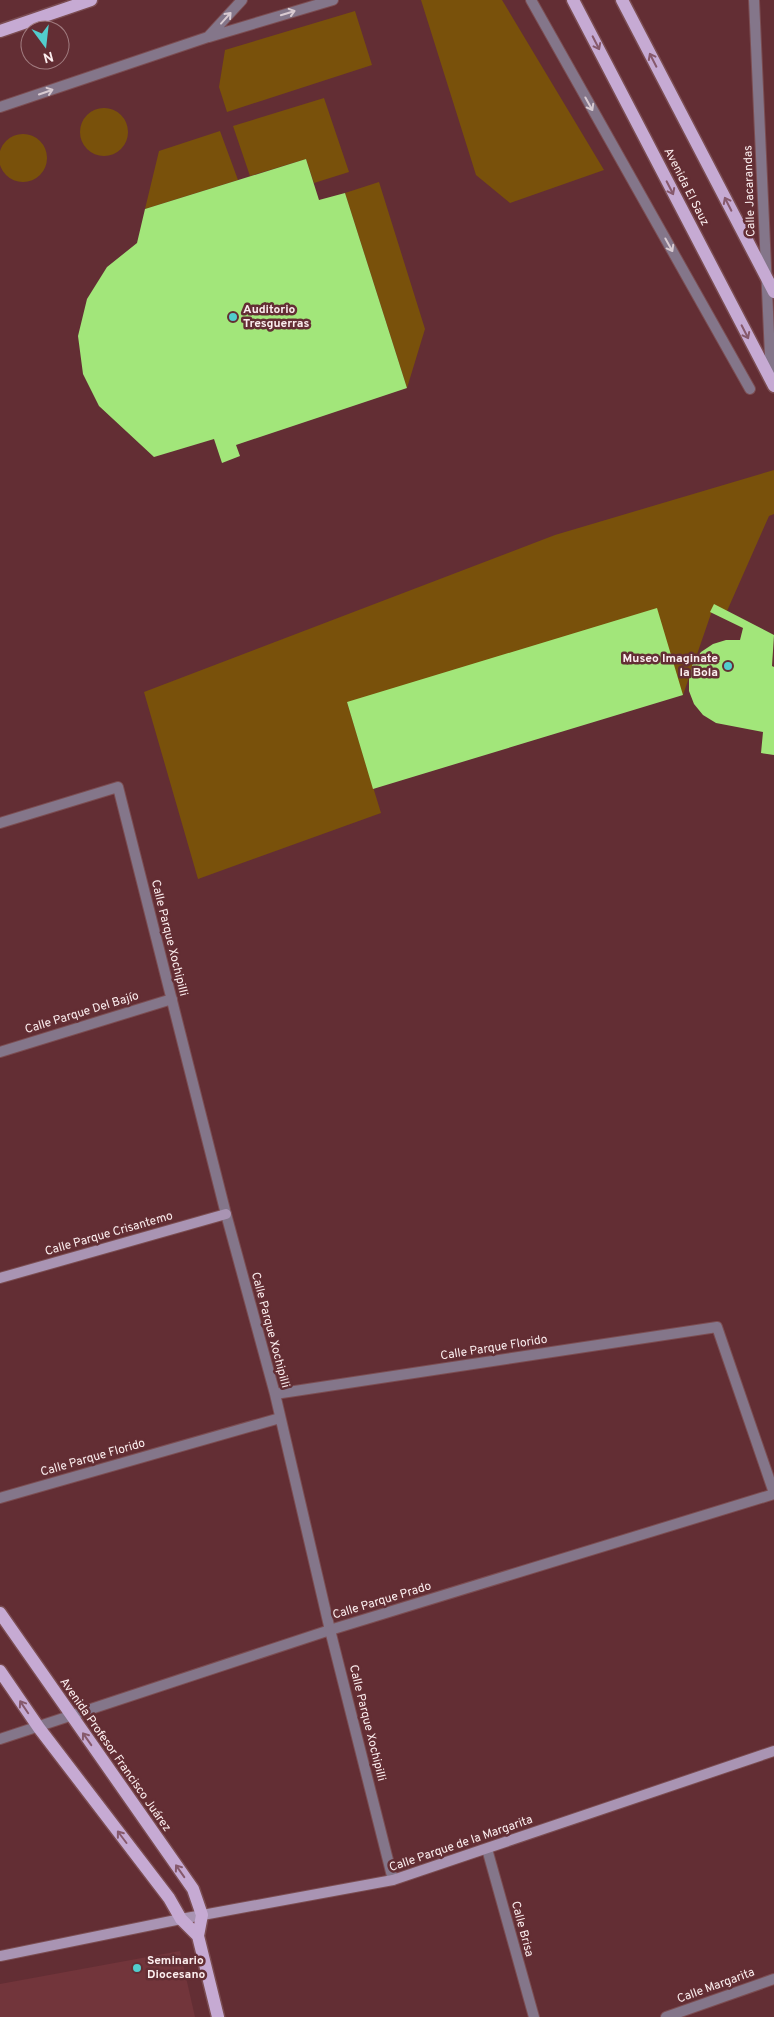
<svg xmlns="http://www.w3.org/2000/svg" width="774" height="2017" font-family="Overpass,sans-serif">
	<rect width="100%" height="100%" fill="#632e34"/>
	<!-- built -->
	<path fill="#72353b" d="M180 1951 195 2017H0V1984Z"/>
	<!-- green -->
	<path fill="#79510b" d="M421 0H502L604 170 510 203 476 175Z
		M355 11 372 65 227 112 219 87 225 50Z
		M324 98 349 172 314 183 306 159 250 176 233 126Z
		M80 132a24 24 0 1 1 48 0a24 24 0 1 1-48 0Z
		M220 131 238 180 145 209 159 151Z
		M-1 158a24 24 0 1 1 48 0a24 24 0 1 1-48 0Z
		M379 182 425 329 407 388 345 193Z
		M774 470V514L769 516 727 611 714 605 683 695 347 702 381 813 198 879 144 692 555 535Z"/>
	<!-- building -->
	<path fill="#a2e67a" d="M306 159 319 200 345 193 407 388 236 445 240 456 222 463 214 439 154 457 99 406 83 374 78 336 87 299 107 267 137 243 145 209Z
		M714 604 774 635 772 666 774 667V755L761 753 763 732 716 723 703 715 694 704 689 691V677L693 663 701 652 713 644 726 640H740L743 628 710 612Z
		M657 608 683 695 373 789 347 702Z"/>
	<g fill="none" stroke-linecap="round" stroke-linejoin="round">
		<!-- lane casing -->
		<g stroke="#7b4d52" stroke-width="12">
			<path id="lane" d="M531 0 750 389
				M209 37 333 0
				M0 107 208 37 242 0"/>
		</g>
		<!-- street casing -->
		<g stroke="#7b4d52" stroke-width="12">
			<path id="street" d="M754 0 771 378
				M0 823 118 787 226 1214 275 1394 330 1630 393 1880
				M0 1052 172 999
				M275 1394 717 1327 774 1493
				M0 1498 280 1418
				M0 1739 330 1630 774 1494
				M487 1849 534 2017
				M666 2017 774 1979"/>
		</g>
		<!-- secondary casing -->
		<g stroke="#7b4d52" stroke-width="12">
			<path id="secondary" d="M0 1278 226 1214
				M0 1956 181 1919 393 1880 774 1751"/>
		</g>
		<!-- primary casing -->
		<g stroke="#7b4d52" stroke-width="15">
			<path id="primary" d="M573 0 774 386
				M622 0 774 292
				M0 31 91 0
				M0 1613 193 1889 202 1915 198 1936 218 2017
				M0 1671 39 1728 169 1898 181 1919 198 1936"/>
		</g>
		<!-- lane -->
		<use href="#lane" stroke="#84768a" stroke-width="10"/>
		<!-- street -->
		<use href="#street" stroke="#84768a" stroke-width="10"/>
		<!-- secondary -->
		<use href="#secondary" stroke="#a994b3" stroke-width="10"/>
		<!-- primary -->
		<use href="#primary" stroke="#c6aad3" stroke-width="12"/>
	</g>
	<!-- one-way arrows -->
	<defs><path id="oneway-shaft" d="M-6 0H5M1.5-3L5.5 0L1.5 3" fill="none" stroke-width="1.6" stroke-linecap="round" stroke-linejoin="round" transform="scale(1.25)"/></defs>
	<g stroke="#d8cad1">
		<use href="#oneway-shaft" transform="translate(288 13) rotate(-17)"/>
		<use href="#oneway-shaft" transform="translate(226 18) rotate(-48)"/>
		<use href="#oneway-shaft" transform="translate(46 92) rotate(-19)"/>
		<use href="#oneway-shaft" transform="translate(589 104) rotate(61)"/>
		<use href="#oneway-shaft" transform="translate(669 245) rotate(61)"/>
	</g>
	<g stroke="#86596c">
		<use href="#oneway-shaft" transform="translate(596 43) rotate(63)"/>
		<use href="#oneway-shaft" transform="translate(653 60) rotate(-117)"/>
		<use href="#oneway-shaft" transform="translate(670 188) rotate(63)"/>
		<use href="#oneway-shaft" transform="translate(728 204) rotate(-117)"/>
		<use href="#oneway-shaft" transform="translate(745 332) rotate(63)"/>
		<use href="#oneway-shaft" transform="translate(24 1707) rotate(-124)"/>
		<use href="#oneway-shaft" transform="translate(87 1739) rotate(-125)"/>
		<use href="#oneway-shaft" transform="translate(122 1837) rotate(-127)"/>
		<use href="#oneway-shaft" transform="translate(180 1871) rotate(-125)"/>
	</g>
	<!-- markers -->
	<g fill="#52cdcd" stroke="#632e34" stroke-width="2">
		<circle cx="233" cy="317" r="5"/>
		<circle cx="728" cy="666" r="5"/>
		<circle cx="137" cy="1968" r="5"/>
	</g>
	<g text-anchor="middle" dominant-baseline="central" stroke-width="5" stroke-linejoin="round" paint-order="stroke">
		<!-- street labels -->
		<g font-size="12" fill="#fceeef" stroke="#632e34">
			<text transform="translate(686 187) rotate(63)">Avenida El Sauz</text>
			<text transform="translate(750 191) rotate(-92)">Calle Jacarandas</text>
			<text transform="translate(169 938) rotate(76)">Calle Parque Xochipilli</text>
			<text transform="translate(82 1013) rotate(-17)">Calle Parque Del Bajío</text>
			<text transform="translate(109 1234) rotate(-16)">Calle Parque Crisantemo</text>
			<text transform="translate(270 1330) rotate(75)">Calle Parque Xochipilli</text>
			<text transform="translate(494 1348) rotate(-9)">Calle Parque Florido</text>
			<text transform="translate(93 1458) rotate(-16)">Calle Parque Florido</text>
			<text transform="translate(382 1601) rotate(-17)">Calle Parque Prado</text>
			<text transform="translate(367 1723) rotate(76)">Calle Parque Xochipilli</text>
			<text transform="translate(115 1755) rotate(55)">Avenida Profesor Francisco Juárez</text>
			<text transform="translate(461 1844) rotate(-19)">Calle Parque de la Margarita</text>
			<text transform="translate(522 1929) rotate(75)">Calle Brisa</text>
			<text transform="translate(716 1986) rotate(-20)">Calle Margarita</text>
		</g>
		<!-- poi labels -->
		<g font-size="12" font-weight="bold" fill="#fceeef" stroke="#632e34" text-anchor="start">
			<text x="243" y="310">Auditorio<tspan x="243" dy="14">Tresguerras</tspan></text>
			<text x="718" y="659" text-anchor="end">Museo Imaginate<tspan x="718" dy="14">la Bola</tspan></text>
			<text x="147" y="1961">Seminario<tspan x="147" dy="14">Diocesano</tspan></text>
		</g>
	</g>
	<!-- north arrow -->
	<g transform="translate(45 45) rotate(165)"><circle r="24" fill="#632e34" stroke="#a07b7f"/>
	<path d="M0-4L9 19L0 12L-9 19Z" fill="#52cdcd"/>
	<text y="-8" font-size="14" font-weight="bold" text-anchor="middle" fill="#fceeef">N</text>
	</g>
</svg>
